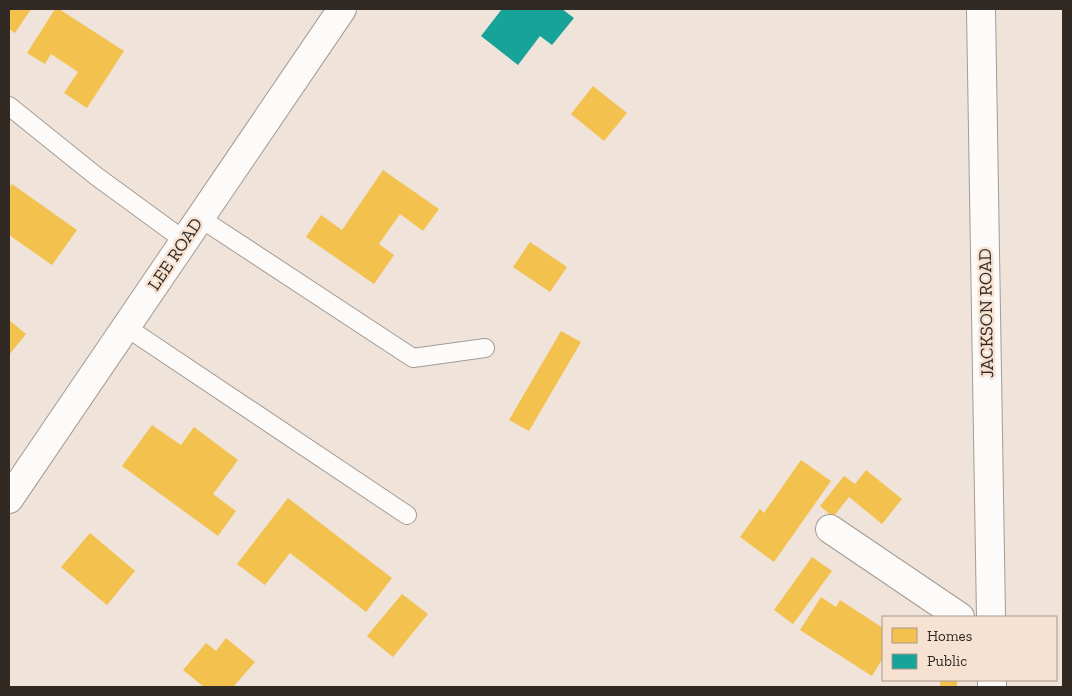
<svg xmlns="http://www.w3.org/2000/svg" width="1072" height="696" font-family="'Zilla Slab',serif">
	<rect width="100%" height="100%" fill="#efe3da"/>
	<!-- homes -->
	<path fill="#f2c14e" d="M9 9H31L15 33 9 29Z
		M55 9H59L124 51 87 108 64 93 78 72 51 54 45 64 27 53Z
		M593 86 627 113 604 141 571 114Z
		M383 170 439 209 423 231 400 214 379 244 394 255 374 284 306 237 321 215 342 230Z
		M12 184 77 230 52 265 9 235V188Z
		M530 242 567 267 550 292 513 267Z
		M9 320 26 334 9 355Z
		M561 331 581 342 529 431 509 420Z
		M152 425 181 445 194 427 238 460 213 494 236 511 218 536 122 466Z
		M801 460 831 481 774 562 740 537 760 509 764 513Z
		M866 470 902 499 882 524 849 497 833 517 820 506 844 476 855 484Z
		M288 498 392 578 366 612 290 553 265 585 237 564Z
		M90 533 135 571 107 605 61 567Z
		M812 557 832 571 793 624 774 610Z
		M402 594 428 614 393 657 367 636Z
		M821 597 836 607 840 600 883 628V658L872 676 800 630Z
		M226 638 255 662 233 687H204L183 670 206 643 216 651Z
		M940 680H957V687H940Z"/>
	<!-- public -->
	<path fill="#17a398" d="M502 9H562L574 18 552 45 540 36 518 65 481 36Z"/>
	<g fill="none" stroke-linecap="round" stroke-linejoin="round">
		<!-- lane casing -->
		<g stroke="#a49b94" stroke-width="20">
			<path id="lane" d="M9 106 96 176 185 241
				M200 218 413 358 485 348
				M126 327 407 515"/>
		</g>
		<!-- street casing -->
		<g stroke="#a49b94" stroke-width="30">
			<path id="street" d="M981 9 991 617
				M830 529 960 617
				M992 680V687"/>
		</g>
		<!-- secondary casing -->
		<g stroke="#a49b94" stroke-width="30">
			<path id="secondary" d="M9 499 342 9"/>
		</g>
		<!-- lane -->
		<use href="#lane" stroke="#fdfbf9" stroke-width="18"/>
		<!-- street -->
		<use href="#street" stroke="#fdfbf9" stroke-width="28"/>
		<!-- secondary -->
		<use href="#secondary" stroke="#fdfbf9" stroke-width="28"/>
	</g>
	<g text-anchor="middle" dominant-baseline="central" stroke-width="5" stroke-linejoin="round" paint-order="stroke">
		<!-- street labels -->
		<g font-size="18" fill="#312a24" stroke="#f7e2d2">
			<text transform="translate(175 254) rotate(-56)">LEE ROAD</text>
			<text transform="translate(986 313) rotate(-91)">JACKSON ROAD</text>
		</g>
	</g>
	<!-- border -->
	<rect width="1072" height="696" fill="none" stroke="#312a24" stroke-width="20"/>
	<!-- legend -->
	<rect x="882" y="616" width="175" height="65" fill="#f7e2d2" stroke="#a8988c"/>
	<rect x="892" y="628" width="25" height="15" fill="#f2c14e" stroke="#a8988c"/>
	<text x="927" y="641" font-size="15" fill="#312a24">Homes</text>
	<rect x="892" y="654" width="25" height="15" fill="#17a398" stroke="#a8988c"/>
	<text x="927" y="666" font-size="15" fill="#312a24">Public</text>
</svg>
